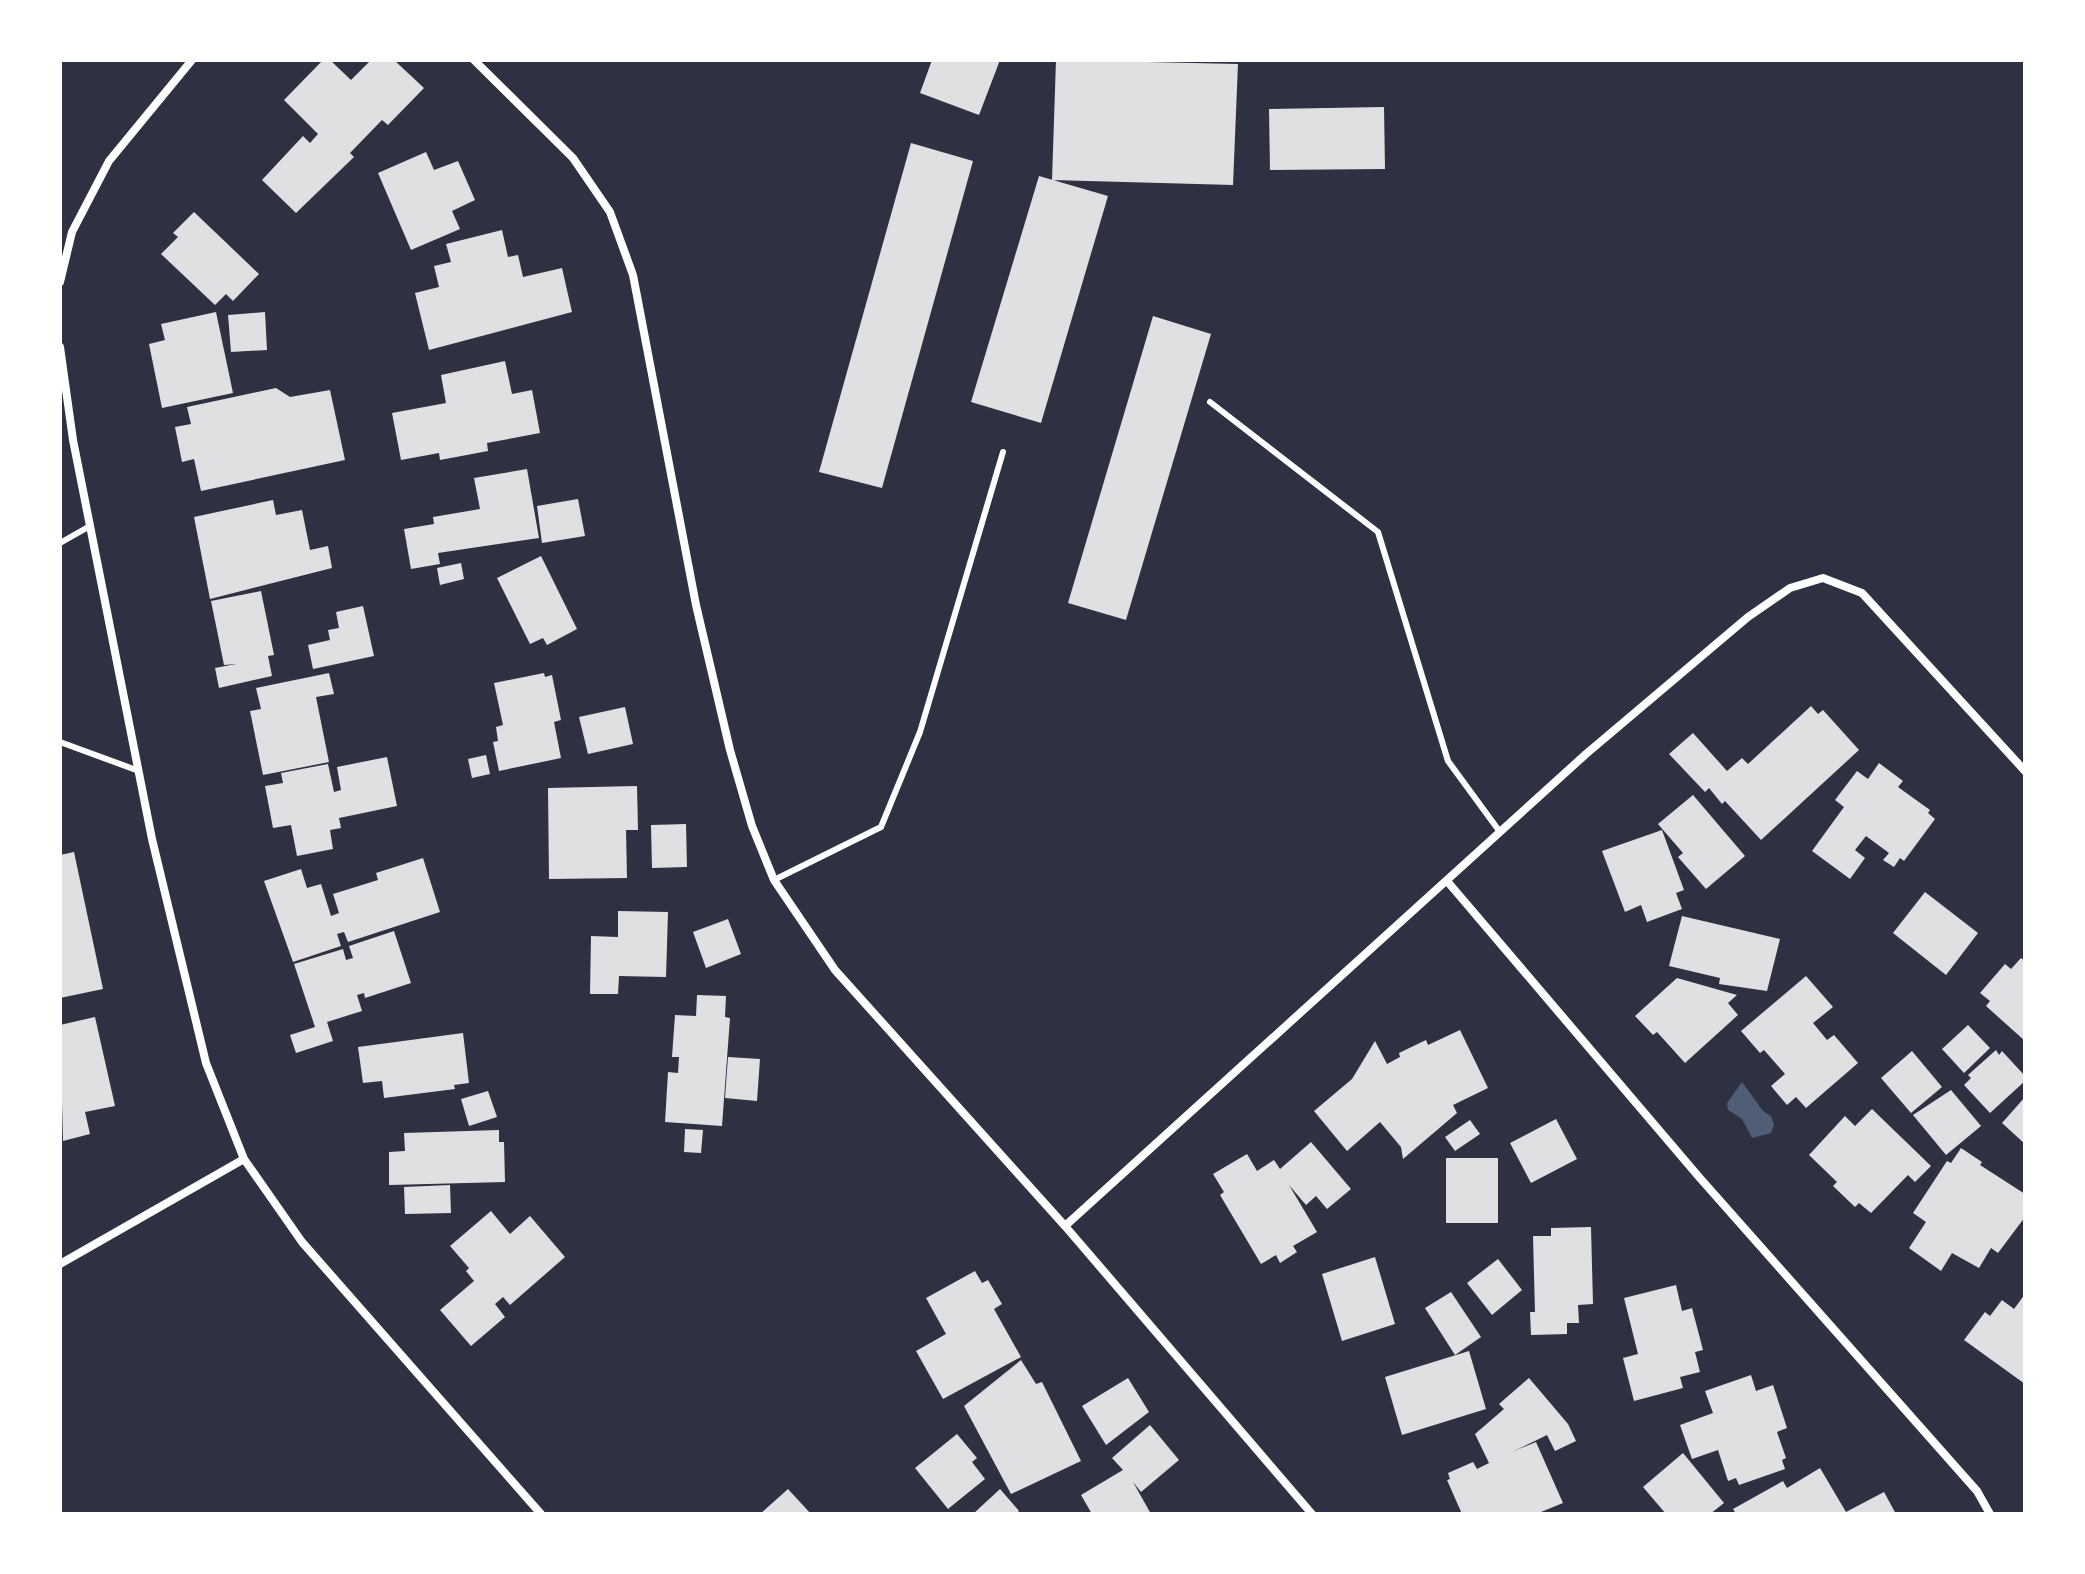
<svg xmlns="http://www.w3.org/2000/svg" width="2085" height="1574" font-family="'Space Grotesk',sans-serif">
	<rect width="100%" height="100%" fill="#2d3142"/>
	<!-- water -->
	<path fill="#4f5d75" d="M1742 1082 1763 1111 1771 1116 1774 1125 1771 1133 1752 1138 1742 1119 1728 1110 1727 1103Z"/>
	<!-- building -->
	<path fill="#e0e0e3" d="M323 60H330L351 80 371 60H394L424 88 388 125 382 120 350 153 354 157 296 213 262 180 303 136 310 143 318 134 284 100Z
		M932 60H1000L979 115 920 93Z
		M1056 60 1238 64 1233 185 1052 180Z
		M1384 107 1385 169 1270 170 1269 109Z
		M911 143 973 161 882 488 819 472Z
		M426 152 434 170 458 161 475 200 452 211 460 229 411 250 378 173Z
		M1039 176 1108 196 1041 423 971 402Z
		M194 212 259 274 233 301 226 294 215 305 161 254 178 237 173 233Z
		M502 230 508 257 518 255 523 277 562 268 572 312 429 350 415 293 439 287 434 266 451 262 446 244Z
		M216 312 233 393 162 408 149 344 165 340 161 324Z
		M265 312 267 350 231 352 228 315Z
		M1153 316 1211 334 1126 620 1068 603Z
		M505 361 512 394 532 390 540 433 487 443 488 451 440 460 439 453 401 460 392 413 446 403 441 375Z
		M276 388 290 397 330 390 345 460 201 491 194 459 182 462 175 427 191 424 187 407Z
		M527 469 539 538 438 553 440 564 411 569 404 529 434 524 433 517 480 509 474 478Z
		M578 499 585 536 542 543 537 506Z
		M273 500 276 515 302 510 310 550 328 546 332 568 210 599 194 517Z
		M541 556 577 629 547 645 543 638 530 644 497 578Z
		M461 563 464 579 440 585 437 568Z
		M261 591 274 655 268 656 272 676 219 688 215 668 236 664 224 665 211 601Z
		M363 606 374 656 313 669 308 645 330 640 328 630 339 628 336 612Z
		M329 673 334 694 316 697 329 762 263 775 250 711 261 709 256 688Z
		M544 673 545 677 552 675 561 720 554 722 561 758 499 771 493 742 498 741 496 727 503 725 494 683Z
		M1811 706 1818 714 1823 710 1859 750 1761 840 1725 801 1722 804 1709 788 1705 792 1669 754 1693 733 1727 771 1742 758 1748 764Z
		M625 707 633 744 588 754 579 717Z
		M486 755 490 774 472 778 468 759Z
		M387 757 397 806 339 818 341 828 330 830 333 849 297 856 291 825 273 828 265 786 283 783 281 773 328 764 334 792 341 790 337 767Z
		M1879 763 1903 781 1898 787 1930 810 1928 813 1935 819 1904 861 1900 858 1894 867 1883 860 1889 853 1866 836 1855 850 1865 858 1850 879 1812 851 1844 807 1835 800 1857 771 1868 779Z
		M637 786 638 830H626L627 878 549 879 548 788Z
		M1693 795 1745 856 1706 889 1678 857 1683 853 1658 824Z
		M686 824 687 867 652 868 651 825Z
		M1662 830 1684 890 1676 893 1682 909 1647 922 1641 905 1625 912 1602 851Z
		M74 852 103 989 60 998V855Z
		M423 858 440 912 348 942 344 932 337 934 341 946 293 962 264 881 301 869 307 888 321 884 331 916 339 913 333 894 378 880 376 873Z
		M1925 892 1978 933 1946 975 1893 933Z
		M618 911 668 912 666 977 619 976 618 994H590L591 936 618 937Z
		M1682 916 1780 939 1767 991 1719 984 1720 978 1669 966Z
		M728 919 741 954 706 968 693 932Z
		M394 931 411 983 365 998 364 993 357 995 362 1011 327 1022 333 1041 296 1053 290 1035 315 1027 294 964 343 949 346 960 353 958 349 946Z
		M2021 958 2025 961V1041L1986 1006 1990 1001 1980 993 2005 964 2011 969Z
		M1806 976 1833 1007 1813 1023 1827 1040 1834 1035 1858 1063 1806 1108 1796 1097 1787 1105 1771 1086 1785 1074 1764 1050 1760 1053 1741 1031Z
		M1677 978 1737 995 1728 1003 1738 1015 1685 1063 1657 1032 1653 1035 1635 1016Z
		M697 995 726 996 725 1017 730 1018 722 1126 665 1122 668 1072 678 1073 679 1057H672L675 1015 696 1016Z
		M95 1017 115 1106 85 1112 90 1134 63 1141 60 1025Z
		M1968 1025 1990 1048 1964 1073 1942 1049Z
		M1460 1030 1488 1088 1453 1105 1457 1113 1403 1159 1401 1147 1380 1122 1347 1151 1314 1111 1352 1079 1375 1041 1387 1064 1400 1057 1399 1053 1426 1040 1428 1045Z
		M463 1033 469 1083 454 1085 455 1089 384 1098 382 1081 363 1083 358 1047Z
		M1996 1050 1999 1055 2002 1051 2025 1076V1081L1990 1113 1964 1085 1971 1078 1968 1075Z
		M1912 1051 1942 1087 1911 1113 1881 1078Z
		M728 1057 760 1059 757 1101 725 1098Z
		M1951 1090 1981 1126 1946 1155 1913 1115Z
		M488 1091 497 1117 469 1126 461 1099Z
		M2025 1097V1144L2002 1123Z
		M1872 1109 1931 1166 1915 1182 1908 1175 1871 1213 1859 1203 1855 1207 1833 1186 1837 1182 1809 1155 1845 1116 1855 1126Z
		M1556 1119 1577 1159 1531 1183 1510 1143Z
		M1470 1120 1480 1134 1455 1151 1445 1137Z
		M685 1129 703 1130 701 1153 684 1152Z
		M499 1130V1142H504L505 1182 389 1185V1152L405 1151 404 1133Z
		M1311 1142 1351 1189 1327 1209 1316 1196 1306 1205 1289 1185 1317 1232 1293 1246 1297 1252 1280 1263 1276 1255 1261 1264 1220 1195 1224 1192 1213 1174 1247 1154 1257 1171 1274 1160 1280 1169Z
		M1961 1148 1982 1162 1980 1165 2025 1194V1217L1998 1253 1991 1248 1979 1268 1952 1253 1941 1271 1909 1248 1926 1222 1913 1213 1947 1161 1951 1163Z
		M1446 1158H1498V1223H1446Z
		M450 1185 451 1213 405 1214 404 1187Z
		M491 1211 510 1234 530 1216 565 1257 510 1305 503 1297 495 1304 505 1317 471 1346 440 1310 474 1281 466 1271 469 1268 450 1246Z
		M1591 1227 1593 1304 1578 1305 1579 1323H1567V1334L1531 1335 1530 1312H1535L1533 1236H1551V1228Z
		M1375 1257 1395 1324 1342 1341 1322 1274Z
		M1498 1259 1522 1290 1492 1315 1467 1283Z
		M975 1271 982 1283 988 1280 1002 1304 994 1309 1021 1357 943 1399 916 1351 946 1334 926 1298Z
		M1676 1285 1682 1311 1692 1308 1703 1350 1695 1352 1700 1372 1680 1377 1683 1388 1634 1401 1623 1358 1638 1354 1624 1298Z
		M1451 1292 1481 1337 1455 1355 1425 1308Z
		M2025 1294V1384L1964 1340 1985 1312 1990 1316 2002 1300 2014 1309Z
		M1469 1351 1486 1409 1402 1435 1385 1377Z
		M1021 1360 1036 1384 1042 1382 1081 1461 1011 1494 964 1406Z
		M1751 1375 1756 1391 1773 1385 1787 1428 1777 1432 1786 1458 1782 1460 1785 1469 1739 1485 1736 1478 1728 1481 1718 1450 1692 1459 1680 1425 1713 1413 1705 1391Z
		M1128 1378 1149 1412 1106 1445 1082 1406Z
		M1529 1378 1568 1424 1576 1441 1555 1451 1547 1435 1514 1451 1536 1442 1563 1503 1536 1514H1462L1447 1480 1450 1479 1448 1473 1473 1462 1477 1469 1489 1463 1475 1434 1504 1409 1499 1404Z
		M1150 1425 1179 1460 1141 1492 1133 1482 1151 1514H1092L1081 1495 1123 1470 1112 1458Z
		M957 1434 977 1458 972 1462 985 1479 948 1509 915 1468Z
		M1683 1453 1724 1503 1710 1514H1666L1643 1487Z
		M1820 1468 1846 1512 1884 1492 1896 1514H1736L1733 1509 1783 1481 1787 1488Z
		M788 1489 811 1514H760Z
		M1000 1489 1019 1511 1016 1514H973Z"/>
	<g fill="none" stroke-linecap="round" stroke-linejoin="round">
		<!-- service -->
		<path stroke="#fff" stroke-width="6" d="M1210 402 1378 532 1448 761 1500 832
			M60 543 90 526
			M60 742 139 771
			M774 880 881 827 920 732 1003 452"/>
		<!-- minor -->
		<path stroke="#fff" stroke-width="8" d="M474 60 573 158 610 212 633 275 696 605 730 750 752 826 774 880 835 970 1065 1226 1312 1514
			M60 282 72 232 109 161 192 60
			M60 347 73 440 152 839 206 1063 244 1159 302 1242 541 1514
			M1447 881 1699 1177 1977 1491 1990 1514
			M1065 1226 1586 754 1748 617 1790 588 1823 578 1862 593 2025 771
			M60 1264 244 1159"/>
	</g>
	<!-- border -->
	<rect width="2085" height="1574" fill="none" stroke="#ffffff" stroke-width="124"/>
</svg>
